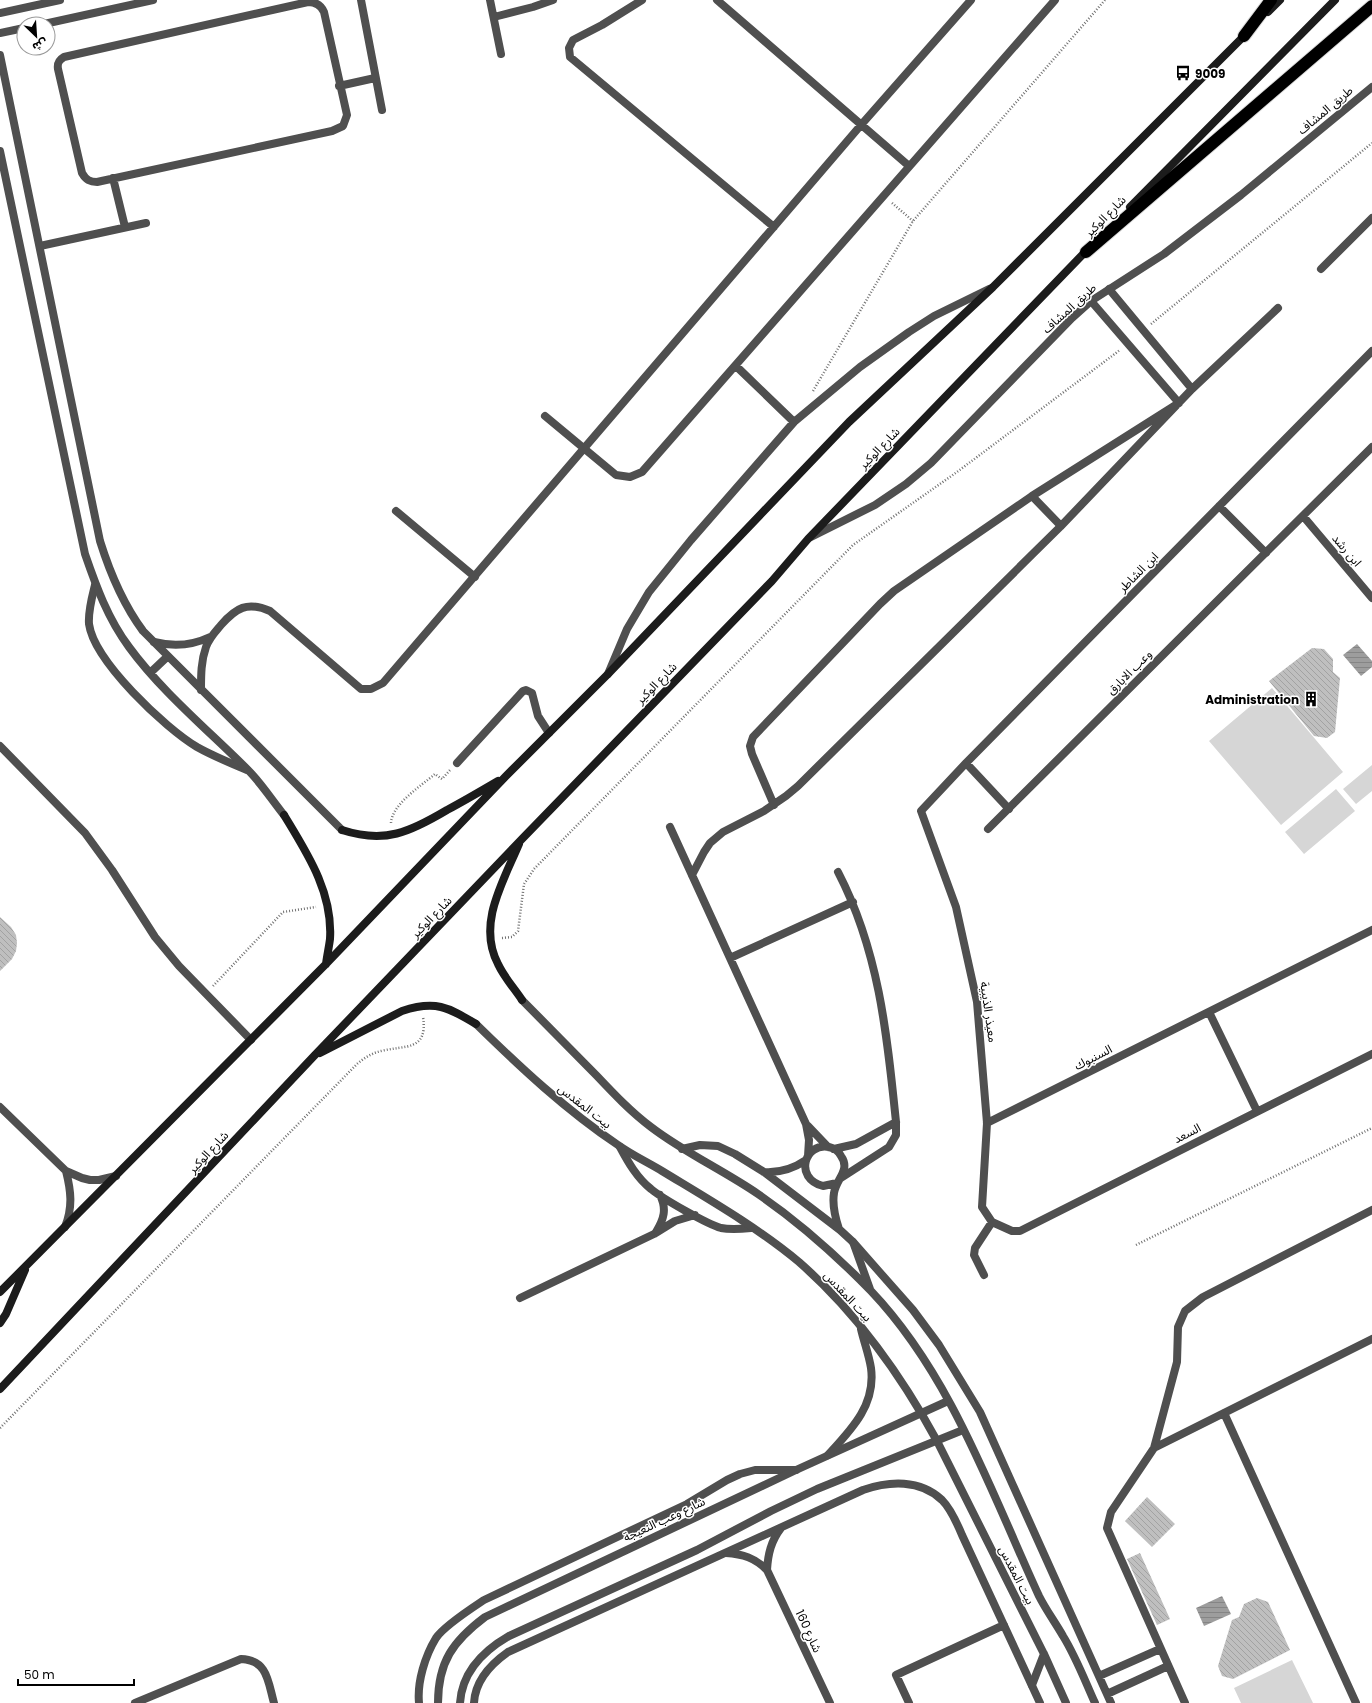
<svg xmlns="http://www.w3.org/2000/svg" width="1372" height="1703" font-family="Poppins,'Noto Sans Arabic',sans-serif">
	<defs>
		<pattern id="water-rules" width="6" height="5" patternUnits="userSpaceOnUse"><rect width="6" height="5" fill="#9d9d9d"/><path d="M0 2.5h6" fill="none" stroke="#858585"/></pattern>
		<pattern id="building-back-hatch" width="6" height="6" patternUnits="userSpaceOnUse"><rect width="6" height="6" fill="#bfbfbf"/><path d="M-1 5l2 2M0 0l6 6M5-1l2 2" fill="none" stroke="#a2a2a2"/></pattern>
	</defs>
	<rect width="100%" height="100%" fill="#fff"/>
	<!-- pitch -->
	<path fill="#d6d6d6" d="M1272 688 1343 772 1281 825 1209 741Z
		M1372 765V791L1356 804 1343 789Z
		M1336 789 1355 811 1304 854 1285 832Z
		M1292 1660 1313 1703H1241L1234 1688Z"/>
	<!-- water -->
	<path fill="url(#water-rules)" d="M1357 644 1372 661V667L1361 676 1343 655Z
		M1222 1596 1231 1614 1204 1626 1196 1608Z"/>
	<!-- building -->
	<path fill="url(#building-back-hatch)" d="M1312 648 1324 649 1333 659V672L1340 678 1335 732 1327 738 1314 736 1269 681Z
		M0 917 11 927 16 935 17 943 16 951 12 959 0 971Z
		M1147 1497 1175 1524 1152 1547 1125 1521Z
		M1140 1553 1170 1619 1157 1625 1127 1559Z
		M1257 1598 1268 1602 1290 1650 1233 1679 1222 1676 1218 1666 1232 1620 1239 1617 1244 1604Z"/>
	<g fill="none" stroke-linecap="round" stroke-linejoin="round">
		<!-- motorway casing -->
		<g stroke="#dbdbdb" stroke-width="14">
			<path id="motorway" d="M1244 36 1271 0
				M1086 252 1372 6"/>
		</g>
		<!-- path -->
		<path stroke="#717171" stroke-width="2.5" stroke-dasharray="1 2" stroke-linecap="butt" d="M892 203 913 221
			M1151 324 1372 143
			M813 391 913 221 1105 0
			M391 823C392 804 421 786 435 774L442 779 450 770
			M502 938 512 937 518 931 524 884 534 869 853 545 957 472 1120 350
			M213 986 283 912 316 907
			M1136 1245 1372 1128
			M0 1428 357 1064C364 1058 372 1053 381 1051 406 1045 428 1051 423 1017"/>
		<!-- service -->
		<path stroke="#4f4f4f" stroke-width="8" d="M361 0 382 110
			M490 0 501 54
			M642 0 602 25 573 40 569 48 570 57 774 227
			M717 0 909 166
			M308 2C316 2 321 5 324 12L347 115 343 126 332 131 97 182C90 182 86 180 82 173L58 69C57 63 59 60 64 57Z
			M494 17 533 7 553 0
			M339 86 375 78
			M113 178 125 227
			M40 246 146 223
			M1321 269 1372 218
			M736 366 794 422
			M545 416 616 475 630 477 642 472 1055 0
			M396 511 475 577
			M95 585C92 597 88 611 89 624 94 661 165 728 197 747 213 756 230 763 247 770
			M154 642C174 647 191 646 210 637
			M608 674 627 629 649 592 691 540 794 422 860 367 909 332 934 316 989 289
			M201 690C201 675 201 661 206 647 209 638 215 632 221 625 236 608 247 601 270 611L361 689H371L383 683 861 125 971 0
			M0 746 85 833 112 870 155 937 179 966 251 1040
			M457 763 523 691 526 690 532 693 538 716 549 733
			M0 1107 66 1171 82 1178 90 1180H99L116 1176
			M620 1147C628 1162 637 1178 651 1189 663 1199 707 1224 721 1228 731 1230 741 1229 752 1228
			M65 1227C73 1207 71 1191 66 1171
			M656 1232C664 1219 667 1209 660 1195
			M520 1298 654 1234 675 1221 695 1215
			M135 1703 241 1659C268 1660 268 1682 274 1703
			M419 1703C417 1682 425 1656 436 1638 444 1626 472 1608 484 1600L687 1504 727 1480 740 1474 755 1470H796"/>
		<!-- minor -->
		<path stroke="#4f4f4f" stroke-width="8" d="M0 55 100 541C110 573 123 604 143 631L342 830
			M0 151 85 554C96 586 108 619 129 647 161 691 209 731 248 770 261 783 272 800 284 815
			M1109 289 1192 389
			M1372 351 966 763 921 811 956 907 977 1002 987 1123 982 1207 992 1222 1012 1231H1020L1372 1054
			M1032 496 1061 526
			M1219 506 1266 553
			M1303 516 1372 598
			M150 673 168 656
			M966 763 1009 809
			M774 805 752 754 750 746 753 737 880 604 894 591 1032 496 1179 403 1091 301
			M670 827 806 1124 809 1140 808 1156
			M988 829 1372 447
			M838 872C879 951 887 1034 896 1122V1135L889 1147 841 1178
			M692 875 704 852 710 843 723 832 764 811 786 796 798 786 1061 526 1192 389 1278 308
			M730 958 853 902
			M1209 1012 1257 1111
			M987 1123 1372 930
			M808 1126 828 1147
			M682 1149 700 1145 718 1146 735 1154 764 1172 840 1230 853 1242 913 1310 939 1345 980 1412 1111 1703
			M834 1149 856 1144 896 1122
			M764 1172C780 1173 793 1169 806 1160
			M837 1183 823 1186C793 1178 805 1142 829 1147 834 1148 839 1152 841 1156 851 1170 836 1179 834 1193 832 1205 835 1217 839 1229
			M984 1275 974 1255 975 1248 992 1222
			M1224 1413 1356 1703
			M1154 1448 1372 1339
			M726 1553C743 1554 755 1558 767 1570L830 1703
			M767 1570C768 1554 771 1541 781 1528
			M1099 1676 1160 1649
			M1107 1694 1168 1666
			M438 1703C438 1662 453 1641 485 1617L796 1470 948 1401
			M460 1703C462 1672 483 1651 509 1636L697 1550 771 1511 817 1489 963 1430
			M474 1703C475 1681 491 1664 508 1652L863 1490C889 1481 920 1479 942 1500 951 1509 957 1523 962 1535L1040 1703
			M909 1703 896 1675 1004 1625
			M1185 1703 1107 1528 1111 1512 1154 1448 1177 1362 1178 1327 1185 1311 1203 1297 1372 1210"/>
		<!-- tertiary -->
		<path stroke="#4f4f4f" stroke-width="8" d="M0 13 60 0
			M44 24 153 0
			M0 33 24 28
			M811 537 875 505 906 484 931 463 1072 318 1091 301 1164 254 1241 195 1372 87
			M522 1000C547 1025 572 1051 597 1076 614 1094 631 1112 651 1127 685 1153 723 1170 758 1194 799 1222 836 1255 871 1291 951 1375 991 1492 1039 1596 1046 1610 1055 1622 1063 1636 1076 1657 1085 1681 1095 1703
			M476 1024C521 1068 566 1110 618 1145 632 1155 647 1162 662 1171 708 1199 757 1227 799 1262 856 1312 901 1375 937 1441L1044 1654 1066 1703
			M853 1242 870 1289
			M828 1455C851 1430 876 1405 871 1368 869 1355 864 1342 861 1329
			M1032 1685 1044 1654"/>
		<!-- secondary -->
		<path stroke="#1c1c1c" stroke-width="8" d="M1268 12 1280 0
			M1130 207 1335 0
			M284 815C307 853 333 892 330 939 329 947 327 956 326 964
			M342 830C385 844 410 832 447 810 464 801 481 791 498 781
			M519 844C503 882 477 924 498 964 504 977 514 988 522 1000
			M320 1053 402 1011C435 1000 448 1007 476 1024
			M0 1292 326 964 506 776 608 674 849 422 993 287 1247 33
			M0 1323 6 1314 25 1270
			M0 1389 314 1056 521 840 772 581 808 539 1088 249"/>
		<!-- motorway -->
		<use href="#motorway" stroke="#000" stroke-width="12"/>
	</g>
	<!-- icons -->
	<defs>
		<g id="bus-bare" transform="scale(1.2)"><path d="M-5-6H5V4H4V6H2V4H-2V6H-4V4H-5ZM-3.5-4V0h7V-4ZM-3.5 1.2v1.5H-2V1.2ZM2 1.2v1.5H3.5V1.2Z" fill="#000" stroke="#fff" stroke-width="2.5" paint-order="stroke"/></g>
		<g id="building-bare" transform="scale(1.2)"><path d="M-4-6H4V6H1V3H-1V6H-4ZM-2.5-4.3h1.7v1.8h-1.7ZM.8-4.3h1.7v1.8H.8ZM-2.5-1h1.7V.8h-1.7ZM.8-1h1.7V.8H.8Z" fill="#000" stroke="#fff" stroke-width="2.5" paint-order="stroke"/></g>
	</defs>
	<g fill-rule="evenodd">
		<use href="#bus-bare" x="1183" y="73"/>
		<use href="#building-bare" x="1311" y="699"/>
	</g>
	<g text-anchor="middle" dominant-baseline="central" stroke-width="3" stroke-linejoin="round" paint-order="stroke">
		<!-- poi labels -->
		<g font-size="12" font-weight="bold" fill="#000" stroke="#fff" text-anchor="start">
			<text x="1195" y="73">9009</text>
			<text x="1299" y="699" text-anchor="end">Administration</text>
		</g>
		<!-- street labels -->
		<g font-size="12" fill="#000" stroke="#fff">
			<text transform="translate(1325 110) rotate(-40)">طريق المشاف</text>
			<text transform="translate(1105 216) rotate(-45)">شارع الوكير</text>
			<text transform="translate(1069 308) rotate(-42)">طريق المشاف</text>
			<text transform="translate(879 448) rotate(-46)">شارع الوكير</text>
			<text transform="translate(1347 550) rotate(50)">ابن رشد</text>
			<text transform="translate(1138 572) rotate(-45)">ابن الشاطر</text>
			<text transform="translate(1129 672) rotate(-45)">وعب الابارق</text>
			<text transform="translate(656 683) rotate(-46)">شارع الوكير</text>
			<text transform="translate(431 917) rotate(-46)">شارع الوكير</text>
			<text transform="translate(989 1012) rotate(82)">معيذر الذيبية</text>
			<text transform="translate(1093 1057) rotate(-27)">السنبوك</text>
			<text transform="translate(585 1106) rotate(38)">بيت المقدس</text>
			<text transform="translate(1187 1133) rotate(-27)">السعد</text>
			<text transform="translate(208 1152) rotate(-47)">شارع الوكير</text>
			<text transform="translate(848 1296) rotate(47)">بيت المقدس</text>
			<text transform="translate(664 1519) rotate(-25)">شارع وعب النعيجة</text>
			<text transform="translate(1017 1575) rotate(63)">بيت المقدس</text>
			<text transform="translate(809 1631) rotate(65)">شارع 160</text>
		</g>
	</g>
	<!-- north arrow -->
	<g transform="translate(36 36) rotate(155)"><circle r="19" fill="#ffffff" stroke="#999999"/>
	<path d="M0-3L7 15L0 10L-7 15Z" fill="#000000"/>
	<text y="-6" font-size="11" font-weight="bold" text-anchor="middle" fill="#000000">ش</text>
	</g>
	<!-- scale -->
	<path d="M18 1679v6h116v-6" fill="none" stroke="#000000" stroke-width="2"/>
	<text x="24" y="1679" font-size="12" fill="#000000" stroke="#ffffff" stroke-width="3" paint-order="stroke">50 m</text>
</svg>
